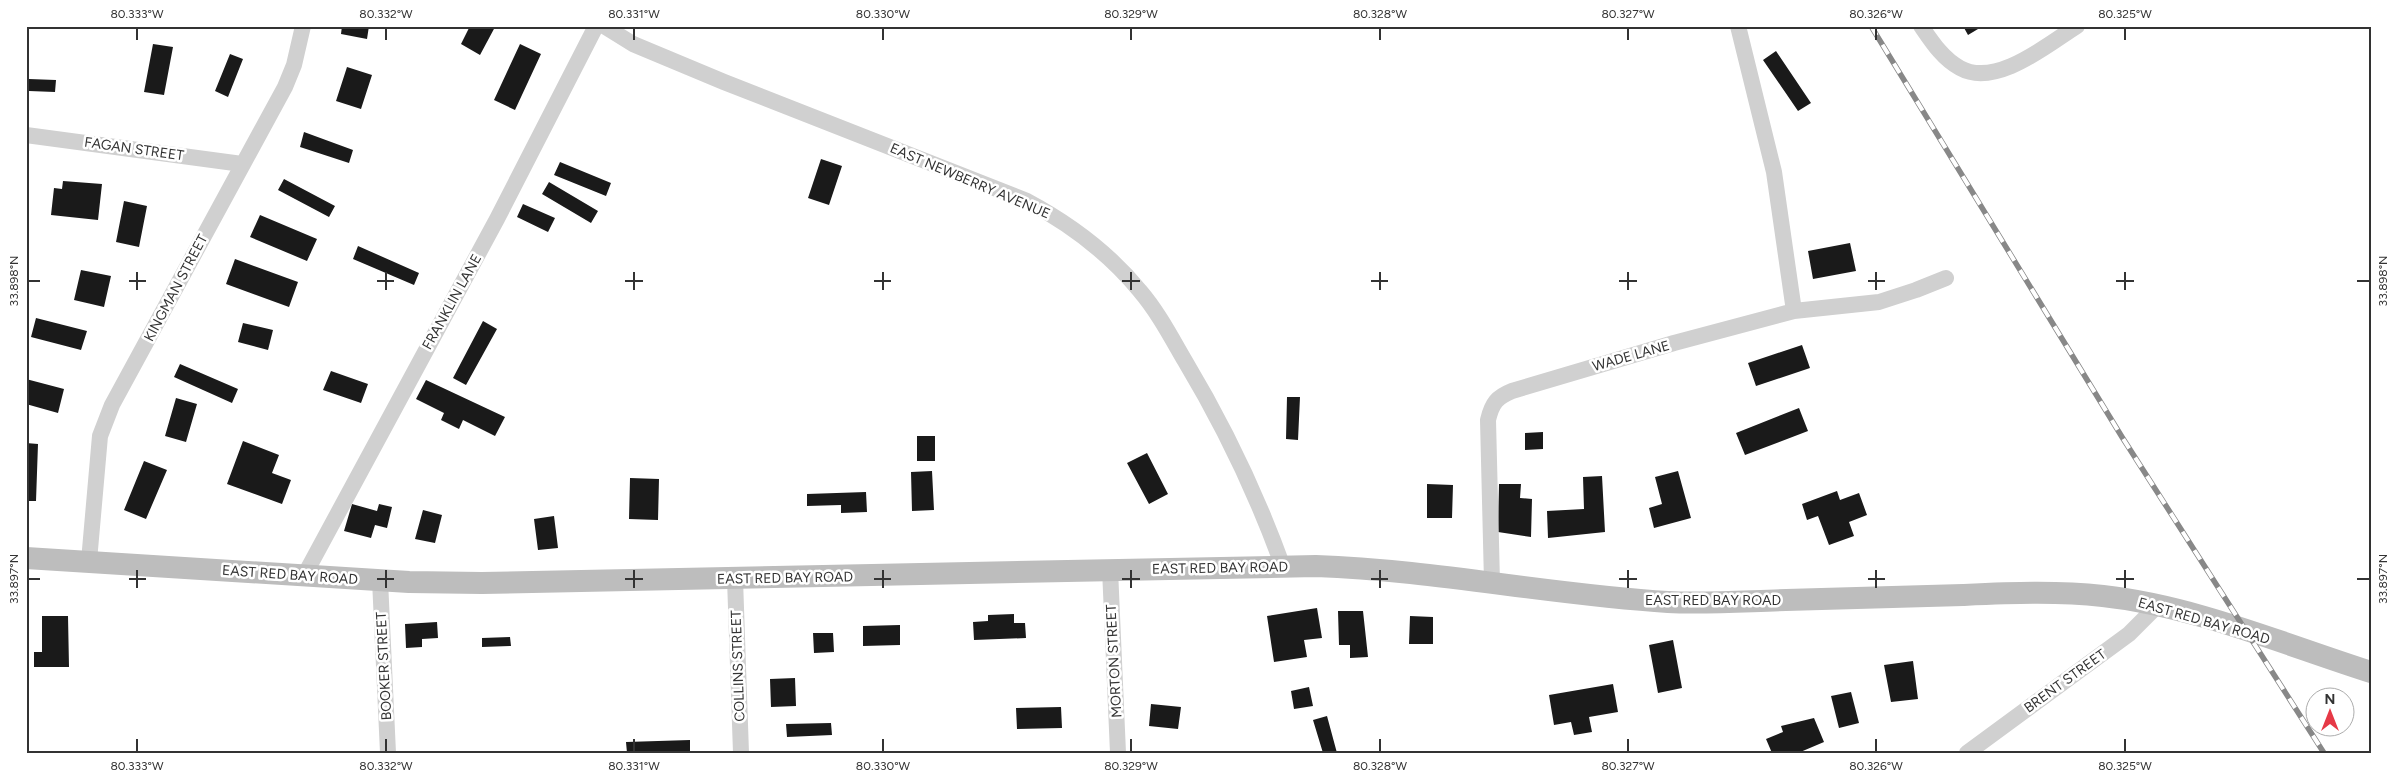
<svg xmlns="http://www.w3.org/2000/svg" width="2397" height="779" font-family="Figtree,sans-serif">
	<rect width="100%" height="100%" fill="#fff"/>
	<!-- building -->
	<path fill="#1a1a1a" d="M342 26H369L367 39 341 34Z
		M470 26 495 27 480 55 461 44Z
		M1963 26H1983L1968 35Z
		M153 44 173 47 164 95 144 92Z
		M520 44 541 54 515 110 494 100Z
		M1776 51 1811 103 1798 111 1763 60Z
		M230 54 243 59 228 97 215 91Z
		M347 67 372 75 361 109 336 101Z
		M29 79 56 80 55 92 29 91Z
		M304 132 353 150 349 163 300 147Z
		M821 159 842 166 829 205 808 198Z
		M560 162 611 183 606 196 554 175Z
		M284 179 335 206 329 217 278 190Z
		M63 181 102 184 98 220 51 215 54 188 62 189Z
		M549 182 598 211 591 223 542 194Z
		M124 201 147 206 139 247 116 242Z
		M523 204 555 218 548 232 517 217Z
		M260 215 317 239 307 261 250 237Z
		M1850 243 1856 271 1813 279 1808 251Z
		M358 246 419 273 414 285 353 259Z
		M235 259 298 282 289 307 226 284Z
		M81 270 111 276 104 307 74 300Z
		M36 318 87 331 81 350 31 337Z
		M483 321 497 329 466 385 453 378Z
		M243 323 273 330 268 350 238 342Z
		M1802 345 1810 368 1756 386 1748 363Z
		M180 364 238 389 232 403 174 377Z
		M331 371 368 384 361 403 323 390Z
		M26 379 64 389 58 413 26 404Z
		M426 380 505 417 495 436 463 420 459 429 441 420 444 413 416 399Z
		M1287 397H1300L1298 440 1286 439Z
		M176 398 197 404 186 442 165 436Z
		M1799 408 1808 431 1745 455 1736 433Z
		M1543 432V449L1525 450V433Z
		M917 436H935V461H917Z
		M243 441 279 455 272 473 291 480 282 504 227 484Z
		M26 443 38 444 36 501H26Z
		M1147 453 1168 494 1149 504 1127 463Z
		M144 461 167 470 146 519 124 510Z
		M932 471 934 510 912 511 911 472Z
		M1678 471 1691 518 1654 528 1649 508 1662 504 1655 477Z
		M1602 476 1605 532 1548 538 1547 511 1584 509 1583 477Z
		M630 478 659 479 658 520 629 519Z
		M1427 484 1453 485 1452 518H1427Z
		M1499 484H1521L1520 498 1532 499 1531 537 1498 532Z
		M1837 491 1840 500 1859 493 1867 515 1849 522 1854 536 1829 545 1818 516 1807 520 1802 504Z
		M866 492 867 512 841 513V505L807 506V494Z
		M352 504 377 511 379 504 392 507 387 528 375 525 371 538 344 531Z
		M423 510 442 515 435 543 415 539Z
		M554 516 558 548 538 550 534 519Z
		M1317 608 1322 638 1304 640 1307 657 1274 662 1267 616Z
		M1338 611H1363L1368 657 1350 658V645H1339Z
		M1014 614V623H1025L1026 638 974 640 973 622 988 621V615Z
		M42 616H68L69 667H34V652H42Z
		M1410 616 1433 617V644H1409Z
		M437 622 438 638 422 639V647L406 648 405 624Z
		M900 625V645L863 646V626Z
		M813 633H833L834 652 814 653Z
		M510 637 511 646 482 647V638Z
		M1673 640 1682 688 1658 693 1649 645Z
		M1913 661 1918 699 1891 702 1884 665Z
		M795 678 796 706 771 707 770 679Z
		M1613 684 1618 712 1589 717 1592 732 1574 735 1571 722 1554 725 1549 695Z
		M1309 687 1313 706 1294 709 1291 691Z
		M1851 692 1859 723 1839 728 1831 696Z
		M1151 704 1181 707 1178 729 1149 726Z
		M1061 707 1062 728 1017 729 1016 708Z
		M1327 716 1337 753H1323L1313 720Z
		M1814 718 1824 742 1798 753H1772L1766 739 1783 732 1781 726Z
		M831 723 832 735 787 737 786 724Z
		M690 740V753H627L626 742Z"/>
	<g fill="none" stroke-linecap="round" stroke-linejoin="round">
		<!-- street -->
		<path stroke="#d0d0d0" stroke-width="16" d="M604 26 633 44 724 82 1027 201C1070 224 1109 253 1140 291 1158 312 1171 337 1185 361 1224 426 1257 495 1283 567
			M1738 26 1774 172 1794 311
			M1921 26C1932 42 1943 59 1960 68 1996 88 2047 45 2077 26
			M26 135 242 164
			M89 561 100 436 112 405 285 87 294 65 303 26
			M1110 569 1118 753
			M304 576 497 219 596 26
			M735 579 741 753
			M380 580 388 753
			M1492 582 1488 420C1492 403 1497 397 1512 391L1674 343 1794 311 1879 302 1916 290 1946 278
			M1967 753 2129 634 2158 605"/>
		<!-- secondary -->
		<path stroke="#bdbdbd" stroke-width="22" d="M26 558 409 582 482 583 1316 566C1434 570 1550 595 1668 602 1707 604 1747 601 1786 600 1845 598 1904 597 1963 595 2010 593 2056 591 2103 596 2194 606 2283 644 2371 672"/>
		<!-- rail casing -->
		<g stroke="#888" stroke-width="5.5">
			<path id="rail" d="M1871 26 2122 437 2324 753"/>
		</g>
		<!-- rail -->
		<use href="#rail" stroke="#fff" stroke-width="4" stroke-dasharray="11" stroke-linecap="butt"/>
	</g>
	<!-- ticks -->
	<path fill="none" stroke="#333" stroke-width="2" d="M137 28V40M386 28V40M634 28V40M883 28V40M1131 28V40M1380 28V40M1628 28V40M1876 28V40M2125 28V40M137 272V290M386 272V290M634 272V290M883 272V290M1131 272V290M1380 272V290M1628 272V290M1876 272V290M2125 272V290M28 281H40M129 281H146M377 281H394M625 281H643M874 281H891M1122 281H1140M1371 281H1388M1619 281H1637M1868 281H1885M2116 281H2134M2357 281H2370M137 570V588M386 570V588M634 570V588M883 570V588M1131 570V588M1380 570V588M1628 570V588M1876 570V588M2125 570V588M28 579H40M129 579H146M377 579H394M625 579H643M874 579H891M1122 579H1140M1371 579H1388M1619 579H1637M1868 579H1885M2116 579H2134M2357 579H2370M137 739V752M386 739V752M634 739V752M883 739V752M1131 739V752M1380 739V752M1628 739V752M1876 739V752M2125 739V752"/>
	<g text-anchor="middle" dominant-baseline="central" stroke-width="5" stroke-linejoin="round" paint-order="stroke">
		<!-- street labels -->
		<g font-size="14" fill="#333" stroke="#fff">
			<text transform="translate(134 149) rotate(8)">FAGAN STREET</text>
			<text transform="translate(970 181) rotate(23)">EAST NEWBERRY AVENUE</text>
			<text transform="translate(176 288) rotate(-62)">KINGMAN STREET</text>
			<text transform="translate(452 302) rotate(-61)">FRANKLIN LANE</text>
			<text transform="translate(1631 356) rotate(-16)">WADE LANE</text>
			<text transform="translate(1220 568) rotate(-1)">EAST RED BAY ROAD</text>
			<text transform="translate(290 575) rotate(4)">EAST RED BAY ROAD</text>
			<text transform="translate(785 578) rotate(-1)">EAST RED BAY ROAD</text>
			<text x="1713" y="600">EAST RED BAY ROAD</text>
			<text transform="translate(2204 621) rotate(16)">EAST RED BAY ROAD</text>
			<text transform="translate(1114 661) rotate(-93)">MORTON STREET</text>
			<text transform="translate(384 666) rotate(-93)">BOOKER STREET</text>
			<text transform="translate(738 666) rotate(-92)">COLLINS STREET</text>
			<text transform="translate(2065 681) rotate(-36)">BRENT STREET</text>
		</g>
	</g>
	<!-- border -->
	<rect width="2397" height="779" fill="none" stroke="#ffffff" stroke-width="55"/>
	<!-- north arrow -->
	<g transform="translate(2330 712)"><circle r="24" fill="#ffffff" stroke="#adadad"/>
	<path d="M0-4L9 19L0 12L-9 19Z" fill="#e63946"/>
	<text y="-8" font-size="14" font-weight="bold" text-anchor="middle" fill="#333333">N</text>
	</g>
	<rect x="28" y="28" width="2342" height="724" fill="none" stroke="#333" stroke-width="2"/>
	<g font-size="12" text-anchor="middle" fill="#333">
		<text x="137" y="18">80.333°W</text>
		<text x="386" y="18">80.332°W</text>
		<text x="634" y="18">80.331°W</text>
		<text x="883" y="18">80.330°W</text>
		<text x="1131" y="18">80.329°W</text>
		<text x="1380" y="18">80.328°W</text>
		<text x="1628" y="18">80.327°W</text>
		<text x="1876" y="18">80.326°W</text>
		<text x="2125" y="18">80.325°W</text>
		<text transform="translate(14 281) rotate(-90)" y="4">33.898°N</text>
		<text transform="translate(2383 281) rotate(-90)" y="4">33.898°N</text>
		<text transform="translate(14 579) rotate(-90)" y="4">33.897°N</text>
		<text transform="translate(2383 579) rotate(-90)" y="4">33.897°N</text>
		<text x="137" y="770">80.333°W</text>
		<text x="386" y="770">80.332°W</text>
		<text x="634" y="770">80.331°W</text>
		<text x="883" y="770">80.330°W</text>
		<text x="1131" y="770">80.329°W</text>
		<text x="1380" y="770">80.328°W</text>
		<text x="1628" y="770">80.327°W</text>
		<text x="1876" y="770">80.326°W</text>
		<text x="2125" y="770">80.325°W</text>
	</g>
</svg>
